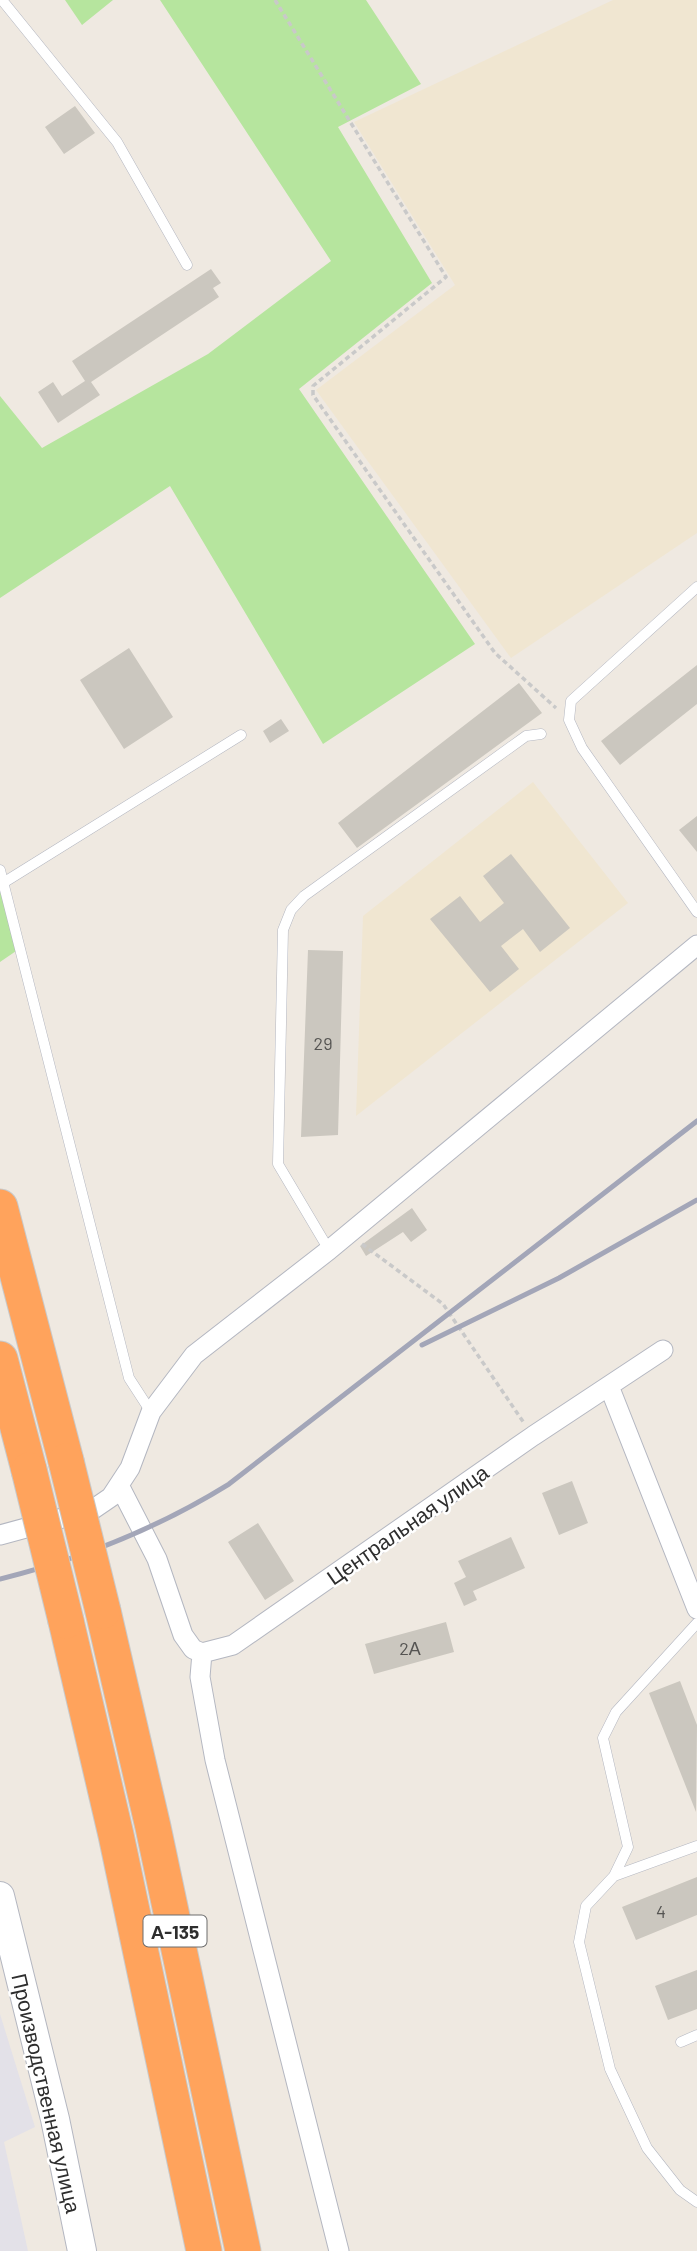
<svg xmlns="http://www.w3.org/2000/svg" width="697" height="2251" font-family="Barlow,sans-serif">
	<rect width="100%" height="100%" fill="#efe9e1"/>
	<!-- industrial -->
	<path fill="#e3e1e8" d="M0 2014 35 2127 4 2142 28 2251H0Z"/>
	<!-- education -->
	<path fill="#f0e6d1" d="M613 0H697V533L511 658 316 390 455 285 354 122Z
		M533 782 628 903 356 1116 363 916Z"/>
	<!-- green -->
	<path fill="#b6e59e" d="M65 0H113L82 25Z
		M160 0H366L421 84 338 127 432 283 299 389 475 644 323 744 170 486 0 598V396L42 448 208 354 331 261Z
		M0 885 19 949 0 962Z"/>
	<!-- building -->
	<path fill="#cbc7bf" d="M75 106 95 133 64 154 45 127Z
		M211 269 221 283 213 288 219 297 91 382 100 395 58 423 38 392 53 382 62 396 85 381 72 361Z
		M129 648 173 717 124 749 80 680Z
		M697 665V704L620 765 601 741Z
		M519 683 542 713 357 848 338 823Z
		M281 719 289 731 270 743 263 731Z
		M697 816V852L679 830Z
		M511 854 570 928 540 952 523 929 501 946 519 969 490 992 430 919 460 896 480 922 504 903 483 876Z
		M308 950 343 951 338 1135 301 1137Z
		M412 1208 427 1230 411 1242 403 1232 366 1256 360 1246Z
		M572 1481 588 1523 559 1535 542 1493Z
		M258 1523 294 1581 265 1600 228 1542Z
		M511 1537 525 1568 473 1591 477 1600 464 1606 454 1583 466 1577 458 1561Z
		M446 1622 454 1652 374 1674 365 1644Z
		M680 1681 697 1725 696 1812 649 1693Z
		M697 1877V1915L636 1940 622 1907Z
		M697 1970V2009L668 2020 655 1986Z"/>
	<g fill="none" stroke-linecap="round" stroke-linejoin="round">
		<!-- lane casing -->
		<g stroke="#b4b7c1" stroke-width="11">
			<path id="lane" d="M2 0 117 142 187 265
				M697 587 571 701 569 720 582 748 697 912
				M0 870 129 1378 151 1412
				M3 883 241 735
				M329 1250 278 1164 283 930 291 910 304 896 526 736 541 734
				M697 1623 616 1712 603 1738 628 1847 614 1876 586 1906 579 1942 610 2069 647 2148 680 2190 697 2202
				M614 1876 697 1846
				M681 2042 697 2035"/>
		</g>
		<!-- street casing -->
		<g stroke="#b4b7c1" stroke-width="21">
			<path id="street" d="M609 1386 697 1609
				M120 1487 157 1559 183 1635 193 1649 202 1653 200 1677 215 1760 339 2251
				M0 1535 92 1510 111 1497 130 1468 151 1412 194 1355 329 1250 697 945
				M202 1653 233 1645 533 1436 663 1350"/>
		</g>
		<!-- secondary casing -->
		<g stroke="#b4b7c1" stroke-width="30">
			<path id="secondary" d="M0 1896 55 2119 82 2251"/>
		</g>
		<!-- highway casing -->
		<g stroke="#c9c9c9" stroke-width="37">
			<path id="highway" d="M0 1207 66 1461
				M0 1359 29 1470
				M103 1611 153 1827 243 2251
				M66 1621 116 1835 204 2251"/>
		</g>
		<!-- path -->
		<path stroke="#c9c9c9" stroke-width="3.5" stroke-dasharray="5 3.5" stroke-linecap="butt" d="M275 0 446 277 313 386V395L495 653 556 708
			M362 1244 443 1304 524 1423"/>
		<!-- lane -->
		<use href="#lane" stroke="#fff" stroke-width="10"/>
		<!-- street -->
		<use href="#street" stroke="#fff" stroke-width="19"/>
		<!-- secondary -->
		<use href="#secondary" stroke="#fff" stroke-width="28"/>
		<!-- highway -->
		<use href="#highway" stroke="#ffa35c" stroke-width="35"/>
		<!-- rail -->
		<path stroke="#a3a6b8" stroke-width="5" d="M422 1345 559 1278 697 1200
			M0 1579C81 1559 158 1528 229 1484L697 1121"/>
		<!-- highway-bridge casing -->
		<g stroke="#c9c9c9" stroke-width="37" stroke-linecap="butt">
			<path id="highway-bridge" d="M66 1461 103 1611
				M29 1470 66 1621"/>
		</g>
		<!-- highway-bridge -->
		<use href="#highway-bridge" stroke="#ffa35c" stroke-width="35"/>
	</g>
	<g text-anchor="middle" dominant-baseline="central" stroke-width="5" stroke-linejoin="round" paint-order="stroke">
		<!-- number labels -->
		<g font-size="18" fill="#555452">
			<text x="323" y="1043">29</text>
			<text x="410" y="1648">2А</text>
			<text x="661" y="1911">4</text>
		</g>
		<!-- shield labels -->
		<rect fill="#fff" stroke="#6d6d6d" stroke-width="2" x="143.5" y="1915.5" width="63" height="31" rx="5"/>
		<g font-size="19" font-weight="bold" fill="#2e2e2e">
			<text x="175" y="1931">А-135</text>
		</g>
		<!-- street labels -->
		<g font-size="21" fill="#2e2e2e" stroke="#fff">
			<text transform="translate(407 1524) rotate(-35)">Центральная улица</text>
			<text transform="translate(47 2093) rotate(77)">Производственная улица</text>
		</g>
	</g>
</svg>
